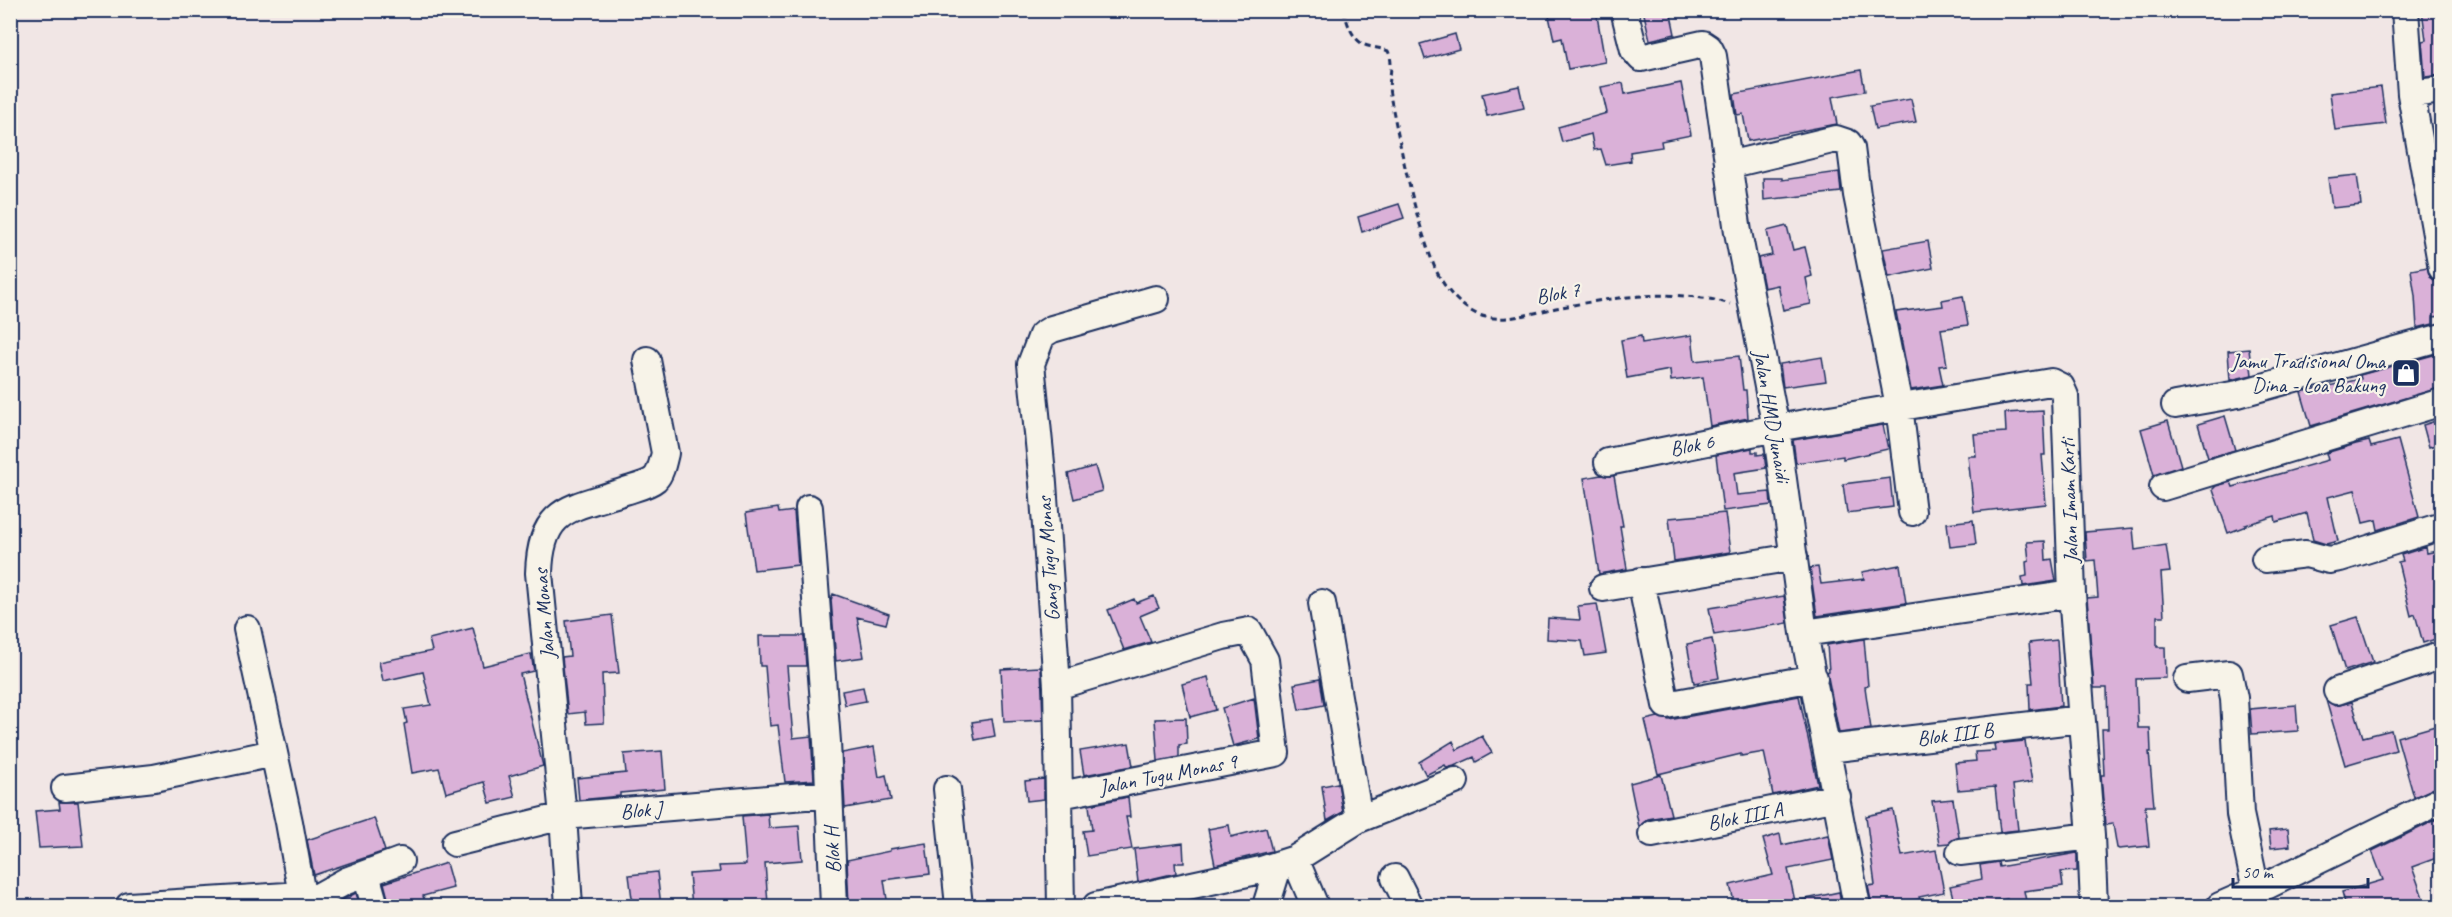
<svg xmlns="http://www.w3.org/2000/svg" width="2452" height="917" font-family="Caveat,sans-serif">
	<rect width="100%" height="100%" fill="#f1e6e5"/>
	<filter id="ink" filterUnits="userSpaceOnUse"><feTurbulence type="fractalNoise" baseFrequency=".0167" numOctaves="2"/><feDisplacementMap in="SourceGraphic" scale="12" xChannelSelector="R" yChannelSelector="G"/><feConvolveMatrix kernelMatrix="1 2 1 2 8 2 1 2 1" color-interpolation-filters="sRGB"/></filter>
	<g filter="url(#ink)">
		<!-- building -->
		<path fill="#dab1d8" stroke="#1b2f5e" stroke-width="1.5" d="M1574 10H1596L1605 62 1568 69 1562 38 1554 40 1549 16Z
			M1643 10H1670L1675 34 1650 40Z
			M2422 10H2442V35L2440 36 2442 75 2425 77 2422 41 2426 40Z
			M1455 34 1459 49 1425 59 1420 44Z
			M1861 70 1865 91 1832 97 1837 124 1748 141 1743 114 1737 115 1734 94Z
			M1623 83 1625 94 1681 83 1691 135 1661 141 1662 147 1630 152 1631 161 1606 165 1601 149 1594 150 1591 134 1562 142 1558 127 1607 113 1601 87Z
			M1519 86 1524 108 1487 116 1482 94Z
			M2381 87 2386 124 2335 130 2330 93Z
			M1911 99 1916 122 1875 129 1870 106Z
			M1839 172 1841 192 1764 200 1763 178H1782V180Z
			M2357 175 2361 205 2332 208 2328 178Z
			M1399 204 1404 218 1362 232 1358 217Z
			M1787 226 1793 250 1805 247 1812 276 1806 278 1811 304 1783 310 1778 285 1764 288 1758 258 1772 255 1767 231Z
			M1928 241 1933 268 1889 277 1883 249Z
			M2427 267 2430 277 2437 282 2439 294H2442V316L2433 317V324L2417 328 2415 296 2411 270Z
			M1963 296 1968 325 1941 329 1947 365 1939 366 1943 385 1911 390 1896 312 1943 306 1942 300Z
			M1692 335 1695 361 1739 356 1743 390H1746L1748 418 1710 426 1703 377 1671 381 1670 370 1627 378 1621 340 1641 336 1642 343Z
			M2249 349 2252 375 2230 380 2228 351Z
			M2437 354 2442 367V387L2311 426 2301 392 2361 379 2360 375Z
			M1822 357 1826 381 1783 387 1780 364Z
			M2043 411 2045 455H2042L2046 504 1974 512 1968 456H1976L1974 434 2006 432 2005 413Z
			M2225 416 2235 450 2208 458 2198 424Z
			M2442 419V443L2429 447 2423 425Z
			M2168 421 2181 466 2154 475 2141 429Z
			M1883 425 1888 449 1843 459V456L1796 463 1793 440Z
			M2398 440 2419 517 2378 530 2376 520 2363 523 2355 490 2328 497 2338 541 2326 544 2313 540 2307 513 2276 522 2275 516 2245 525 2246 526 2228 533 2213 489 2216 486 2231 482 2233 487 2328 460 2326 453 2356 444 2369 441 2371 447Z
			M1752 448V452H1757V455L1764 454 1766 468 1734 473 1737 495 1770 492 1771 505 1723 511 1716 455Z
			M1095 466 1102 491 1074 499 1068 474Z
			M1601 475 1614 476 1623 526H1620L1627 569 1599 574 1584 478Z
			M1890 478 1893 507 1847 513 1843 484Z
			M778 508 779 513 794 511 798 565 754 570 746 513Z
			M1725 513 1730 552 1674 561 1669 518Z
			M1973 520 1976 544 1950 547 1947 523Z
			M2133 528 2135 550 2166 545 2170 572 2161 573 2164 616H2157V647H2165L2166 678 2136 679 2138 728H2150L2151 752H2149L2154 806H2145L2149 846 2119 849 2117 848 2113 824 2105 825 2101 775H2104L2102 729H2108L2107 688H2094L2087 598 2098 597 2095 560 2087 561 2085 532Z
			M2045 541 2046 560 2052 559 2056 581 2023 586 2022 577 2027 576 2026 562 2029 561 2027 542Z
			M2426 547 2427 553 2442 550V587L2435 589 2442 610V637L2423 643 2415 614 2411 616 2398 562 2403 561 2401 555Z
			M1900 565 1906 603 1817 616 1810 568 1818 567 1821 584 1864 579 1862 572Z
			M833 594 889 614 886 624 857 617 864 657 836 661 831 600Z
			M1154 596 1159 608 1140 616 1151 642 1124 650 1108 610 1134 599 1136 603Z
			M1784 596 1788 623 1714 635 1709 608Z
			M1597 604 1606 653 1585 656 1582 641 1547 639 1548 618 1580 620 1578 606Z
			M612 615 619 673 602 674 604 723 586 724 585 712 568 714 562 657 570 656 566 621Z
			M2358 617 2373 662 2345 671 2331 625Z
			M473 628 483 666 531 654 534 671 520 674 543 766 509 776 515 797 490 803 484 782 446 793 439 768 412 773 404 724 407 723 404 709 431 705 423 672 383 681 379 662 432 651 429 639Z
			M759 636H804L806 666H787L793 738 811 736 814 780 785 782 778 725 770 726 765 666H760Z
			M1712 639 1719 678 1694 683 1687 644Z
			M1864 639 1868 686 1865 687 1871 729 1839 733 1827 672 1829 671 1827 645Z
			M2057 640 2061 706 2030 710 2029 683H2033L2029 643Z
			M1041 667 1043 720 1004 722 1001 669Z
			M1208 677 1216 710 1190 717 1182 684Z
			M1320 679 1324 705 1299 710 1294 684Z
			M863 687 866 701 845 705 842 691Z
			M1799 696 1818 785 1773 795 1764 752 1741 756V754L1658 774 1645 720 1658 717 1669 720Z
			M1254 698 1259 739 1233 746 1222 708Z
			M2326 700 2335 706 2352 702 2363 737 2391 730 2396 750 2345 765Z
			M2296 705 2298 731 2252 734 2250 709Z
			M1186 718 1187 744 1179 745V757L1158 761 1155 719Z
			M992 719 995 736 975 740 972 722Z
			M2442 724V758L2434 759 2442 785 2414 797 2397 737Z
			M1482 736 1492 753 1476 762 1474 757 1454 766 1447 768 1445 765 1426 775 1419 762 1453 741 1457 750Z
			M2025 741 2032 782 2013 785 2018 830 2000 832 1995 787 1958 790 1955 763 1976 761 1975 752 1995 751 1994 744Z
			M1129 743 1133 766 1084 775 1080 751Z
			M874 747 879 777 886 775 891 800 845 808 842 753Z
			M662 751 665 789 620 793V796L579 800 577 778 626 773 624 754Z
			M1661 775 1671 815 1648 819 1639 827 1630 783Z
			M1044 779V799L1027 801 1025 781Z
			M1338 783 1343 812 1327 821 1322 786Z
			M1128 797 1130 817H1126L1132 849 1087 856 1083 831 1092 830 1089 805Z
			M1953 799 1959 837 1949 843 1939 844 1932 801Z
			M59 802H78L83 846 39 848 35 811 60 809Z
			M1893 810 1902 856 1936 850 1944 892 1919 897 1920 899 1872 906 1868 886 1875 885 1866 816Z
			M768 814 769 828 799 826 802 860 765 863 768 904 748 906H692L689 874 720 872 719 866 746 865 742 816Z
			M2442 817V856L2412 867 2426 906H2346L2342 892 2383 880 2372 851Z
			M374 818 385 851 314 875 307 840Z
			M1229 825 1231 837 1266 828 1272 851 1215 865 1208 829Z
			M2288 829 2290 846 2271 848 2269 831Z
			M1780 834 1782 845 1828 835 1833 860 1788 869 1796 906H1735L1730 885 1773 875 1763 839Z
			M926 843 930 874 884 880 888 906H849L847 860 890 851V849Z
			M1183 843 1184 863H1175L1176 873 1138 882 1134 849Z
			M2077 853V871L2061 872 2063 886 2024 891 2026 901 2008 905 2007 899 1972 906 1971 904 1955 906 1950 886 1982 879 1980 865 1998 862 1999 867Z
			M446 863 453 888 423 896 426 906H390L384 883Z
			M657 872 661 906H633L629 875Z
			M1839 892 1842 906H1801V900Z
			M356 893 360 906H331L352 895Z"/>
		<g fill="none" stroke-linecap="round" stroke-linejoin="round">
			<!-- minor casing -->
			<g stroke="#1b2f5e" stroke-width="30">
				<path id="minor" d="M1624 10 1634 50 1641 58 1703 44 1709 48 1713 56 1738 232 1776 428 1804 633 1857 906
					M2405 10 2411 94 2442 268
					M2411 94 2442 90
					M1728 165 1836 139 1848 143 1851 148 1857 195 1899 406 1912 512
					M2175 405 2238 394 2442 337
					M1608 462 1776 428 2051 382 2061 387 2065 396 2072 594 2091 836 2094 906
					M2163 487 2442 402
					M809 508 827 742 834 906
					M2265 559 2306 554 2329 560 2340 558 2442 526
					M1641 581 1666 705 1814 678
					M1603 588 1794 557
					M1322 603 1359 819
					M247 629 289 822 302 895
					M1804 633 2072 594
					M2187 679 2229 674 2234 698 2240 814 2256 890
					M1057 686 1223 636 1249 631 1265 660 1276 753 1060 795
					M2337 691 2442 655
					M1828 749 2081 719
					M65 788 154 778 274 753
					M947 789 959 906
					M1652 834 1837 797
					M455 843 563 816 829 794
					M1960 852 2091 836
					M1295 859 1315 906
					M1395 878 1409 906
					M369 885 375 906
					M302 900 319 896 346 881 400 861
					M129 906 302 895 303 906
					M569 906 563 816 539 573C541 506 571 509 625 491 634 488 648 485 655 479 661 473 663 461 665 453L647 360
					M1061 906 1057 686 1043 483 1031 364 1042 335 1052 329 1156 299
					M1096 906 1261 870 1295 859 1359 819 1455 781
					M1266 906 1279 864
					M2220 906 2268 885 2442 800"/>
			</g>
			<!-- path -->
			<path stroke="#1b2f5e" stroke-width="3" stroke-dasharray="6 4.5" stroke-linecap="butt" d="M1344 10C1347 24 1353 42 1368 46 1375 48 1381 48 1388 51 1395 65 1387 80 1390 95 1401 150 1413 211 1433 263 1441 285 1462 312 1486 317 1510 322 1538 311 1562 307 1615 297 1677 288 1730 304"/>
			<!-- minor -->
			<use href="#minor" stroke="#f7f3e8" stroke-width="26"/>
		</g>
	</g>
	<!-- icons -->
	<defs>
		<g id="shop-square" transform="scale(1.5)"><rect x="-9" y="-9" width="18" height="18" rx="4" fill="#1b2f5e" stroke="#f7f3e8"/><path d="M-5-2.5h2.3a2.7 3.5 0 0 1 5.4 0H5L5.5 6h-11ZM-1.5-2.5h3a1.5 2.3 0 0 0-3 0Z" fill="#fff"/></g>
	</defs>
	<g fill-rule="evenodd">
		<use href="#shop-square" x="2406" y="373"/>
	</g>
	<g text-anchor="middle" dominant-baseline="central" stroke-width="4.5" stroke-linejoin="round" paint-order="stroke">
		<!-- street labels -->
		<g font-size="21" fill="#1b2f5e" stroke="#f7f3e8">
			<text transform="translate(1558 293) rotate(-11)">Blok 7</text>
			<text transform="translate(1772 416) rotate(80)">Jalan HMD Junaidi</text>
			<text transform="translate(1692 445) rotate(-11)">Blok 6</text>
			<text transform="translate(2069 501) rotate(-92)">Jalan Imam Karti</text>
			<text transform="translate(1048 559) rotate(-94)">Gang Tugu Monas</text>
			<text transform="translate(544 614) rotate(-95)">Jalan Monas</text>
			<text transform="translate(1955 734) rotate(-7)">Blok III B</text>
			<text transform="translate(1168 774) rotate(-11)">Jalan Tugu Monas 9</text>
			<text transform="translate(641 810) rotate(-5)">Blok J</text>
			<text transform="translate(1745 816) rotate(-11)">Blok III A</text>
			<text transform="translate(832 850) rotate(-93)">Blok H</text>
		</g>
		<!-- poi labels -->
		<g font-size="21" fill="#1b2f5e" stroke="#f7f3e8" text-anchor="end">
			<text x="2385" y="361">Jamu Tradisional Oma<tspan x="2385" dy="24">Dina - Loa Bakung</tspan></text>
		</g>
	</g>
	<!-- margin -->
	<rect width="2452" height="917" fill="none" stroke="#f7f3e8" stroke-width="36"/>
	<rect x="18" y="18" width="2416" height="881" fill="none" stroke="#1b2f5e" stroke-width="2" filter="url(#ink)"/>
	<!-- scale -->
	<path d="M2233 878v9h135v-9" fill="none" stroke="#1b2f5e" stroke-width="3"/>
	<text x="2242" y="878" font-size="18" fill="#1b2f5e" stroke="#f7f3e8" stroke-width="4.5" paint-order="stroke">50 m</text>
</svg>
